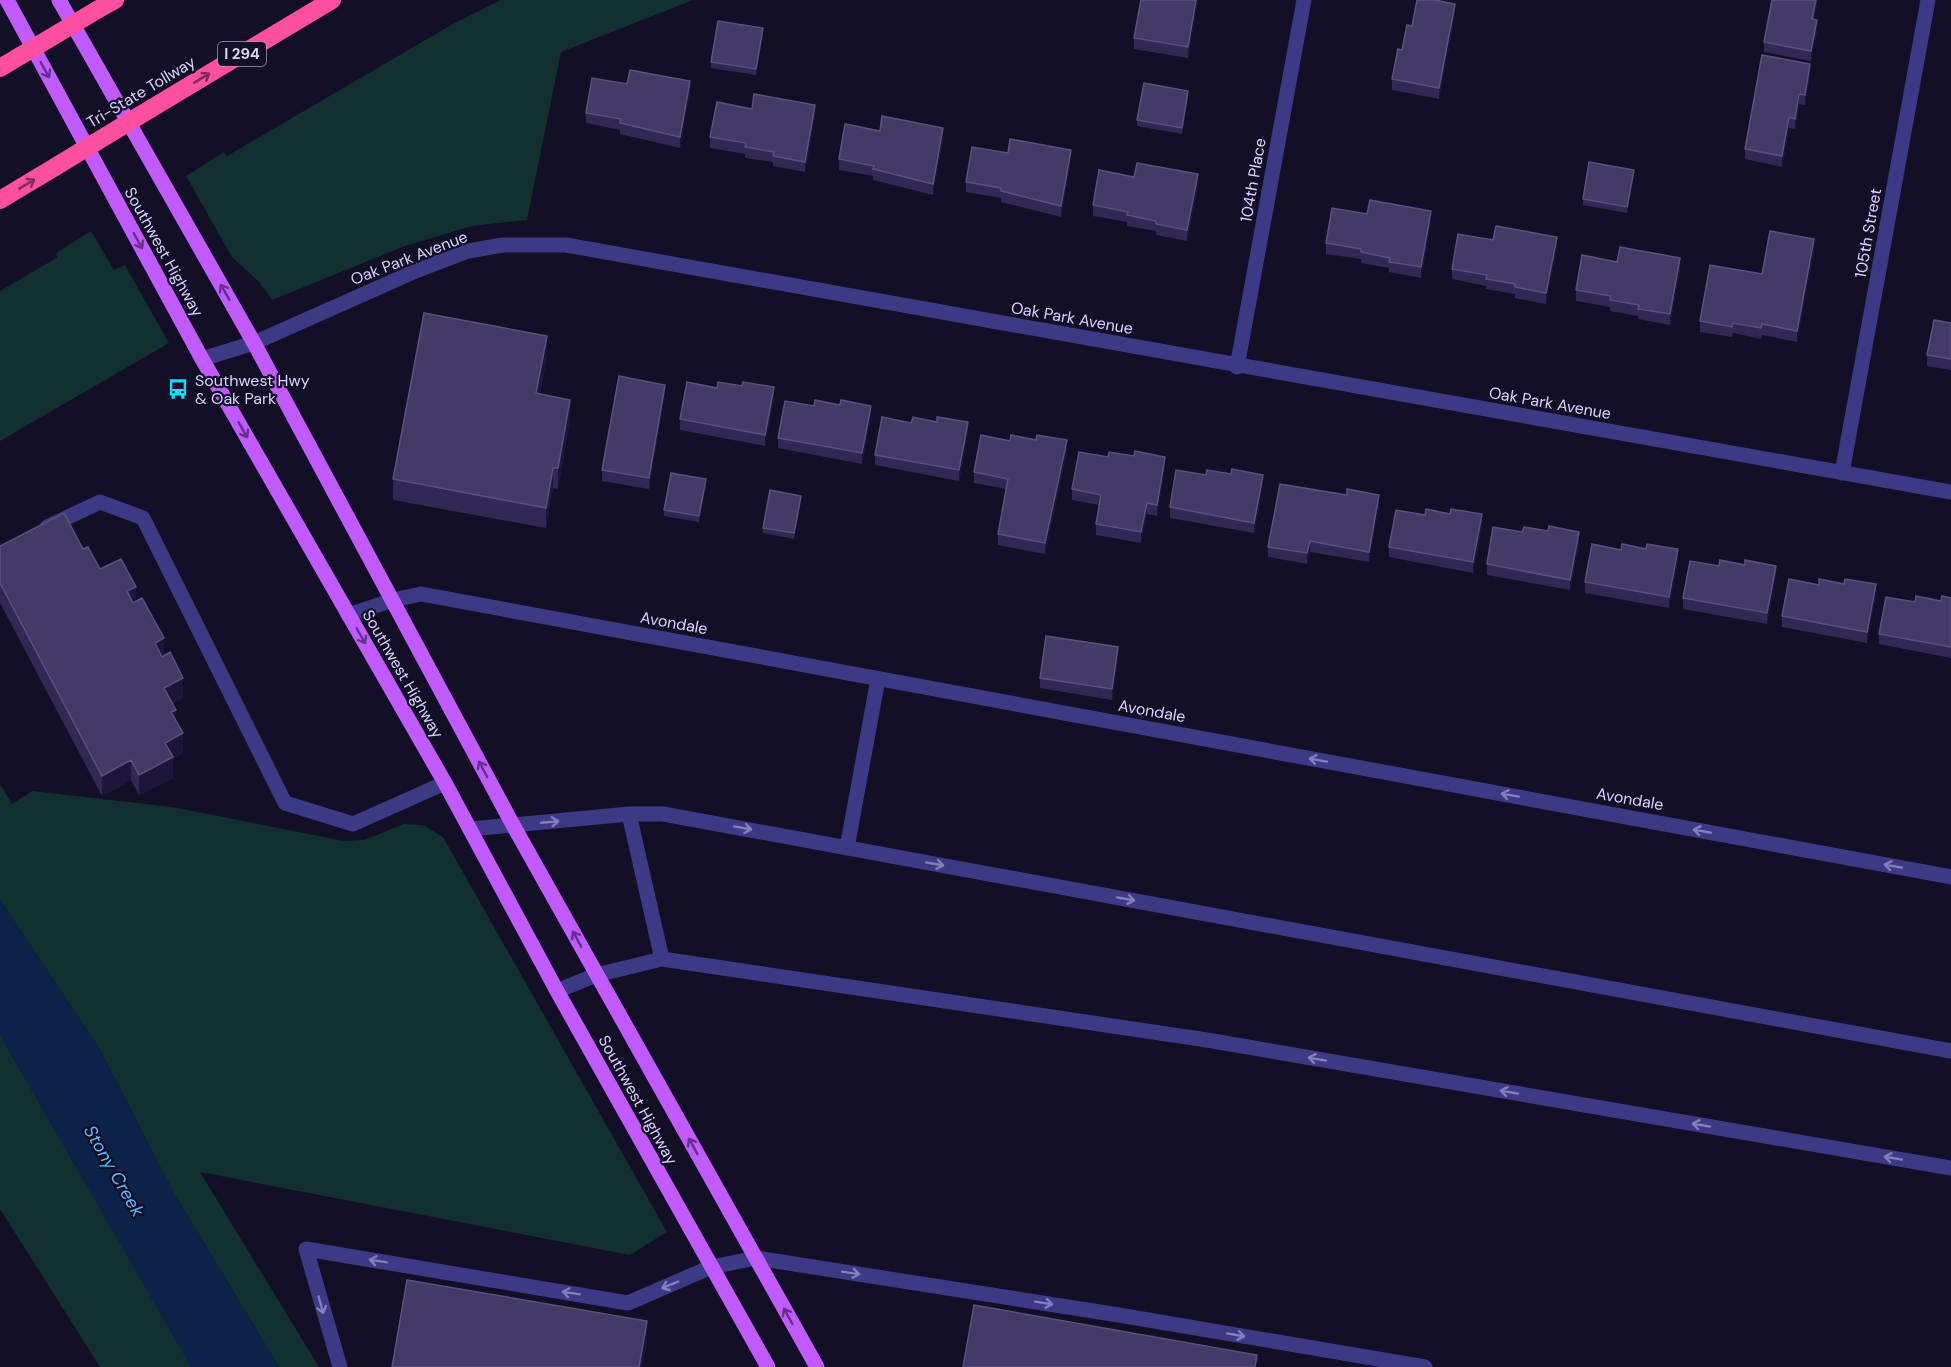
<svg xmlns="http://www.w3.org/2000/svg" width="1951" height="1367" font-family="'DM Sans',sans-serif">
	<rect width="100%" height="100%" fill="#130f26"/>
	<!-- green -->
	<path fill="#12302f" d="M501 0H693L561 52 527 220 472 226 405 246 272 300 259 282 232 257 186 176 224 152 227 156 451 25Z
		M91 231 114 270 125 265 169 343 0 441V291L58 257 56 253Z
		M0 784 12 804 32 791 172 807 344 841 364 840 404 824 423 825 443 837 667 1232 630 1255 200 1172 319 1367H279L175 1195 99 1048 0 900Z
		M0 1035 187 1358 191 1367H100L0 1209Z"/>
	<!-- water -->
	<path fill="#0c2248" d="M0 900 99 1048 175 1195 279 1367H191L0 1035Z"/>
	<g fill="none" stroke-linecap="round" stroke-linejoin="round">
		<!-- minor -->
		<path stroke="#3d3a85" stroke-width="15" d="M202 359 254 343 418 270 468 251 503 245H566L1951 492
			M1237 367 1304 0
			M1842 473 1928 0
			M47 527 100 502 143 518 285 803 353 824 445 783
			M348 615 393 600 421 594 1951 877
			M629 814 662 959
			M470 829 629 814H663L1951 1051
			M847 848 878 679
			M557 991 596 975 662 959 1207 1040 1951 1168
			M340 1367 306 1249 628 1303 711 1267 756 1258 1119 1315 1425 1367"/>
		<!-- major -->
		<path stroke="#c25bff" stroke-width="15" d="M7 0 202 359 445 783 557 991 768 1367
			M59 0 254 343 513 825 817 1367"/>
		<!-- highway -->
		<path stroke="#ff4fa3" stroke-width="18" d="M97 10 115 0
			M152 108 332 0
			M0 200 55 167"/>
		<!-- highway-bridge -->
		<path stroke="#ff4fa3" stroke-width="18" d="M0 68 97 10
			M55 167 152 108"/>
	</g>
	<!-- wall -->
	<path fill="#312854" d="M1198 0 1188 58 1134 49V38Z
		M1817 0 1814 20 1817 31 1811 61 1764 52V42Z
		M1455 15 1439 99 1392 90V79L1412 26Z
		M763 34 756 75 711 68V62Z
		M1810 75 1805 105 1799 104 1795 129 1789 128 1782 167 1745 159V149Z
		M627 84 690 92 680 148 620 134V130L586 123V113Z
		M1188 97 1182 134 1137 126V120Z
		M752 109 815 116 805 172 773 166V162L745 158V154L710 148V137Z
		M880 131 943 138 933 195 873 180V176L839 170V159Z
		M1008 153 1071 161 1061 217 1001 202V198L966 192V182Z
		M1634 175 1627 213 1583 205V199Z
		M1134 177 1198 185 1187 241 1156 235V231L1127 226V222L1093 216V205Z
		M1367 214 1431 222 1421 278 1389 272V268L1361 263V259L1326 254V243Z
		M1493 240 1557 248 1546 304 1515 298V294L1486 289V286L1452 279V269Z
		M1814 250 1797 342 1762 335 1761 339 1733 333 1732 337 1700 332V321L1762 274Z
		M1617 262 1680 269 1670 325 1638 319V316L1610 311V307L1576 301V290Z
		M1951 323V370L1927 366V355Z
		M547 356 540 394 570 420 558 489 553 488 546 528 393 500V479Z
		M742 386 774 398 765 446 680 430V419L717 388Z
		M665 395 649 489 602 481V470Z
		M840 405 871 416 862 464 778 448V438L814 406Z
		M968 433 959 481 875 465V455Z
		M1067 451 1045 554 998 545V534L1006 489 974 483V472Z
		M1165 468 1157 516 1147 514 1141 543 1096 535V524L1099 505 1072 500V489Z
		M1231 474 1263 486 1254 533 1170 518V507L1206 475Z
		M706 485 699 522 664 516V510Z
		M801 501 794 539 763 533V528Z
		M1379 506 1369 562 1310 552 1307 564 1268 557V547Z
		M1482 525 1473 573 1389 557V547Z
		M1522 532 1579 543 1570 590 1487 575V564Z
		M0 546 83 549 100 569 136 601 164 656 183 698 172 704 183 753 173 759V778L139 795 131 780 102 796 0 603Z
		M1621 550 1678 560 1669 608 1585 593V582Z
		M1719 566 1776 576 1767 624 1683 609V598Z
		M1876 595 1867 643 1782 627V616Z
		M1951 598V658L1879 644V634L1915 602 1941 601Z
		M1118 658 1112 700 1040 688V678Z"/>
	<!-- shaded-wall -->
	<path fill="#1d163a" d="M1196 0H1198L1188 58V47Z
		M1816 0H1817V5L1812 30V19Z
		M1455 4V15L1439 99V88Z
		M1817 20V31L1811 61V51Z
		M763 28V34L756 75V69Z
		M1810 64V75L1805 105V95Z
		M690 81V92L680 148V137Z
		M1188 91V97L1182 134V128Z
		M1799 94V104L1795 129V119Z
		M815 105V116L805 172V162Z
		M1789 117V128L1782 167V156Z
		M943 128V138L933 195V184Z
		M1071 150V161L1061 217V206Z
		M1634 170V175L1627 213V207Z
		M1198 174V185L1187 241V230Z
		M1431 211V222L1421 278V267Z
		M1557 237V248L1546 304V293Z
		M1814 239V250L1797 342V331Z
		M1680 258V269L1670 325V314Z
		M547 336V356L536 414V393Z
		M665 385V395L649 489V478Z
		M774 387V398L765 446V435Z
		M570 400V420L558 489V468Z
		M871 406V416L862 464V453Z
		M968 422V433L959 481V470Z
		M1067 440V451L1045 554V543Z
		M1165 457V468L1157 516V505Z
		M553 468V488L546 528V508Z
		M1263 475V486L1254 533V523Z
		M706 479V485L699 522V516Z
		M1379 495V506L1369 562V552Z
		M801 496V501L794 539V533Z
		M1147 503V514L1141 543V532Z
		M1482 514V525L1473 573V562Z
		M1579 532V543L1570 590V580Z
		M1310 541V552L1307 564V553Z
		M1678 549V560L1669 608V597Z
		M1776 566V576L1767 624V613Z
		M1876 584V595L1867 643V632Z
		M136 587V607L127 591Z
		M164 638V658L155 663V643Z
		M1118 647V658L1112 700V689Z
		M183 678V698L164 708V688Z
		M176 710V730L171 712Z
		M183 733V753L173 759V778L139 795V775L165 743Z
		M131 760V780L102 796V776Z
		M647 1321V1342L642 1367H639Z"/>
	<!-- building -->
	<path fill="#433a66" stroke="#5a527e" stroke-width="1.5" d="M1141 0H1196L1188 47 1134 38Z
		M1417 0H1435L1455 4 1439 88 1392 79 1398 49 1402 50 1407 25 1412 26Z
		M1772 0H1816L1812 19 1817 20 1811 51 1764 42Z
		M718 21 763 28 756 69 711 62Z
		M1762 55 1810 64 1805 95 1799 94 1795 119 1789 117 1782 156 1745 149Z
		M630 70 690 81 680 137 620 123 621 119 586 113 592 78 627 84Z
		M1144 83 1188 91 1182 128 1137 120Z
		M754 94 815 105 805 162 773 156 774 152 745 147 746 143 710 137 717 102 752 109Z
		M882 116 943 128 933 184 873 169 874 166 839 159 845 124 880 131Z
		M1010 139 1071 150 1061 206 1001 191V188L966 182 972 147 1008 153Z
		M1589 162 1634 170 1627 207 1583 199Z
		M1137 163 1198 174 1187 230 1156 224V221L1127 215 1128 212 1093 205 1099 170 1134 177Z
		M1370 200 1431 211 1421 267 1389 262 1390 258 1361 252V249L1326 243 1332 208 1367 214Z
		M1496 226 1557 237 1546 293 1515 287V284L1486 279 1487 275 1452 269 1458 234 1493 240Z
		M1770 231 1814 239 1797 331 1762 324 1761 328 1733 323 1732 327 1700 321 1710 265 1762 274Z
		M1620 247 1680 258 1670 314 1638 309 1639 305 1610 300 1611 296 1576 290 1582 255 1617 262Z
		M424 313 547 336 536 393 570 400 558 468H553L546 508 393 479Z
		M1934 320 1951 323V359L1927 355Z
		M619 376 665 385 649 478 602 470Z
		M687 382 717 388 718 382 742 386 743 382 774 387 765 435 680 419Z
		M815 400 840 405 841 400 871 406 862 453 778 438 785 401 814 406Z
		M882 417 911 423 913 417 937 422V417L968 422 959 470 875 455Z
		M981 435 1010 441 1011 435 1036 440 1037 435 1067 440 1045 543 998 534 1008 479 974 472Z
		M1135 451 1165 457 1157 505 1147 503 1141 532 1096 524 1101 495 1072 489 1079 452 1108 457 1109 452 1134 456Z
		M1232 469 1263 475 1254 523 1170 507 1176 470 1206 475 1207 470 1231 474Z
		M671 473 706 479 699 516 664 510Z
		M1280 484 1347 495V489L1379 495 1369 552 1310 541 1307 553 1268 547Z
		M770 490 801 496 794 533 763 528Z
		M1426 509 1450 514 1451 509 1482 514 1473 562 1389 547 1396 510 1425 515Z
		M64 513 83 549 88 547 100 569 121 559 136 587 127 591 133 603 142 598 164 638 155 643 162 657 170 652 183 678 164 688 176 710 171 712 183 733 165 743 173 757 139 775 131 760 102 776 0 583V546Z
		M1549 526 1579 532 1570 580 1487 564 1493 527 1522 532 1524 527 1548 531Z
		M1592 544 1621 550 1622 544 1646 549 1647 544 1678 549 1669 597 1585 582Z
		M1720 560 1745 565V560L1776 566 1767 613 1683 598 1690 561 1719 566Z
		M1789 579 1819 585V579L1844 584 1845 579 1876 584 1867 632 1782 616Z
		M1916 596 1941 601 1942 596 1951 598V647L1879 634 1886 597 1915 602Z
		M1046 636 1118 647 1112 689 1040 678Z
		M407 1280 647 1321 639 1367H392Z
		M974 1305 1257 1355 1255 1367H963Z"/>
	<!-- one-way arrows -->
	<defs><path id="oneway-shaft" d="M-6 0H5M1.5-3L5.5 0L1.5 3" fill="none" stroke-width="1.6" stroke-linecap="round" stroke-linejoin="round" transform="scale(1.5)"/></defs>
	<g stroke="#623188">
		<use href="#oneway-shaft" transform="translate(45 70) rotate(61)"/>
		<use href="#oneway-shaft" transform="translate(138 241) rotate(61)"/>
		<use href="#oneway-shaft" transform="translate(225 292) rotate(-120)"/>
		<use href="#oneway-shaft" transform="translate(243 430) rotate(60)"/>
		<use href="#oneway-shaft" transform="translate(361 636) rotate(60)"/>
		<use href="#oneway-shaft" transform="translate(483 769) rotate(-118)"/>
		<use href="#oneway-shaft" transform="translate(577 939) rotate(-119)"/>
		<use href="#oneway-shaft" transform="translate(693 1146) rotate(-119)"/>
		<use href="#oneway-shaft" transform="translate(788 1316) rotate(-119)"/>
	</g>
	<g stroke="#7d2c5e">
		<use href="#oneway-shaft" transform="translate(202 78) rotate(-31)"/>
		<use href="#oneway-shaft" transform="translate(27 184) rotate(-31)"/>
	</g>
	<g stroke="#837fbc">
		<use href="#oneway-shaft" transform="translate(1318 760) rotate(-170)"/>
		<use href="#oneway-shaft" transform="translate(1510 795) rotate(-170)"/>
		<use href="#oneway-shaft" transform="translate(550 822) rotate(-5)"/>
		<use href="#oneway-shaft" transform="translate(743 828) rotate(10)"/>
		<use href="#oneway-shaft" transform="translate(1702 831) rotate(-170)"/>
		<use href="#oneway-shaft" transform="translate(935 864) rotate(10)"/>
		<use href="#oneway-shaft" transform="translate(1893 866) rotate(-170)"/>
		<use href="#oneway-shaft" transform="translate(1126 899) rotate(10)"/>
		<use href="#oneway-shaft" transform="translate(1317 1059) rotate(-170)"/>
		<use href="#oneway-shaft" transform="translate(1509 1092) rotate(-170)"/>
		<use href="#oneway-shaft" transform="translate(1701 1125) rotate(-170)"/>
		<use href="#oneway-shaft" transform="translate(1893 1158) rotate(-170)"/>
		<use href="#oneway-shaft" transform="translate(378 1261) rotate(-171)"/>
		<use href="#oneway-shaft" transform="translate(851 1273) rotate(9)"/>
		<use href="#oneway-shaft" transform="translate(670 1285) rotate(157)"/>
		<use href="#oneway-shaft" transform="translate(571 1293) rotate(-171)"/>
		<use href="#oneway-shaft" transform="translate(1044 1303) rotate(9)"/>
		<use href="#oneway-shaft" transform="translate(321 1305) rotate(74)"/>
		<use href="#oneway-shaft" transform="translate(1236 1335) rotate(10)"/>
	</g>
	<!-- icons -->
	<defs>
		<g id="bus-bare" transform="scale(1.62)"><path d="M-5-6H5V4H4V6H2V4H-2V6H-4V4H-5ZM-3.5-4V0h7V-4ZM-3.5 1.2v1.5H-2V1.2ZM2 1.2v1.5H3.5V1.2Z" fill="#00e5ff" stroke="#130f26" stroke-width="2.5" paint-order="stroke"/></g>
	</defs>
	<g fill-rule="evenodd">
		<use href="#bus-bare" x="178" y="389"/>
	</g>
	<g text-anchor="middle" dominant-baseline="central" stroke-width="4.5" stroke-linejoin="round" paint-order="stroke">
		<!-- shield labels -->
		<rect fill="#130f26" stroke="#9e99be" stroke-width="1.5" x="218" y="42" width="48" height="24" rx="4.5"/>
		<g font-size="15" font-weight="bold" fill="#d9d4ff">
			<text x="242" y="54">I 294</text>
		</g>
		<!-- street labels -->
		<g font-size="16" fill="#d9d4ff" stroke="#130f26">
			<text transform="translate(141 92) rotate(-31)">Tri-State Tollway</text>
			<text transform="translate(1253 180) rotate(-80)">104th Place</text>
			<text transform="translate(1868 233) rotate(-80)">105th Street</text>
			<text transform="translate(164 252) rotate(61)">Southwest Highway</text>
			<text transform="translate(409 258) rotate(-21)">Oak Park Avenue</text>
			<text transform="translate(1072 318) rotate(10)">Oak Park Avenue</text>
			<text transform="translate(1550 403) rotate(10)">Oak Park Avenue</text>
			<text transform="translate(674 623) rotate(10)">Avondale</text>
			<text transform="translate(403 674) rotate(60)">Southwest Highway</text>
			<text transform="translate(1152 711) rotate(10)">Avondale</text>
			<text transform="translate(1630 799) rotate(10)">Avondale</text>
			<text transform="translate(638 1100) rotate(61)">Southwest Highway</text>
		</g>
		<!-- poi labels -->
		<g font-size="16" fill="#d9d4ff" stroke="#130f26" text-anchor="start">
			<text x="195" y="380">Southwest Hwy<tspan x="195" dy="18">&amp; Oak Park</tspan></text>
		</g>
		<!-- water labels -->
		<g font-size="18" font-style="italic" fill="#62b6ff" stroke="#130f26">
			<text transform="translate(114 1171) rotate(60)">Stony Creek</text>
		</g>
	</g>
</svg>
